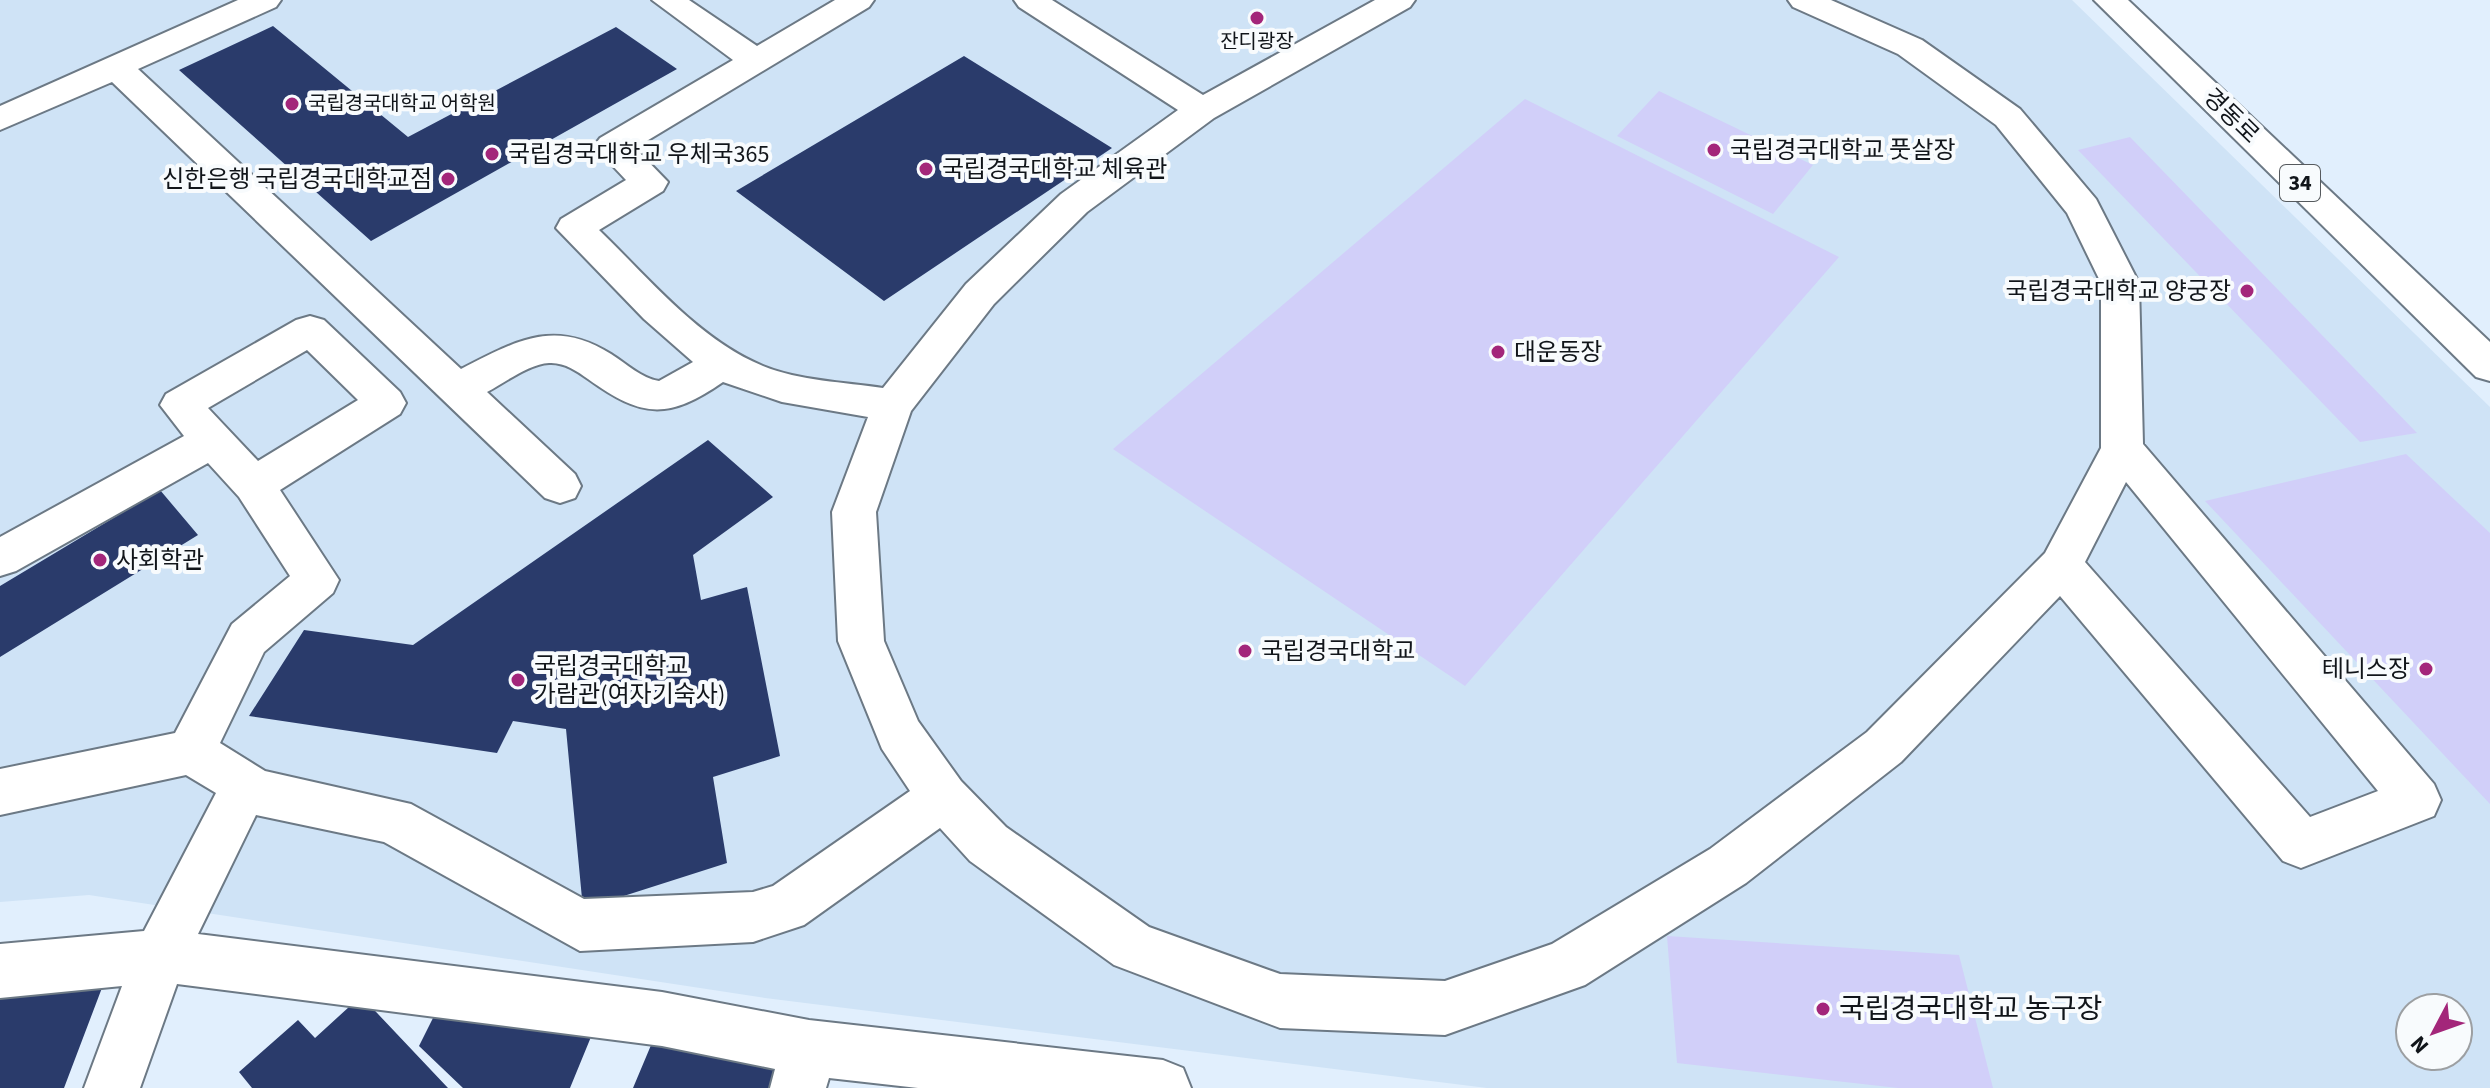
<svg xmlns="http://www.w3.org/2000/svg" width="2490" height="1088" font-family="'Source Sans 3','Noto Sans KR',sans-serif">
	<rect width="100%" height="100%" fill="#e1effd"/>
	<!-- built -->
	<path fill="#cfe3f6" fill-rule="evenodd" d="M0 0H2072L2490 407V1088H1487L765 998 89 895 0 902ZM2410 1008H2458V1056H2410Z"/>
	<!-- green -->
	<path fill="#d1cff9" d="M1659 91 1813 165 1773 214 1617 136Z
		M1525 99 1839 257 1465 686 1113 449Z
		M2130 137 2417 433 2360 442 2078 150Z
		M2406 454 2490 533V804L2205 501Z
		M1667 936 1959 955 1993 1088H1898L1677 1063Z"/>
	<!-- building -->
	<path fill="#2a3b6b" d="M273 26 408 137 616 27 677 69 371 241 179 70Z
		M964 56 1112 148 884 301 736 191Z
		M708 440 773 497 693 555 701 600 747 587 780 756 713 777 727 863 583 909 566 729 513 721 497 753 249 716 304 630 413 645Z
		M160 490 198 535 0 657V586Z
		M108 972 64 1088H0V980Z
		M361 996 448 1088H252L239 1072 298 1020 315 1038Z
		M439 1006 593 1032 570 1088H463L419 1046Z
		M662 1019 809 1048 795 1088H633Z"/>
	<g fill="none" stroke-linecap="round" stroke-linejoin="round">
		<!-- minor casing -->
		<g stroke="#6c7985" stroke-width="4">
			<path id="minor" d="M238 0H281L276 7 138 69 461 369C516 341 554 318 611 354 627 364 641 378 659 381L693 362 644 319 556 228 561 219 626 180 594 146 600 138 733 60 652 0H689L757 46 835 0H874L869 7 635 148 668 182 663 191 599 230C648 277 699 340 763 366 800 381 844 382 883 388L966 284 1061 194 1178 110 1019 7 1014 0H1052L1203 95 1375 0H1415L1410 7 1214 118 1087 212 994 304 911 411 876 512 884 641 918 721 961 781 1006 827 1149 927 1280 974 1445 981 1552 944 1710 849 1867 732 2045 553 2101 448V283L2067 213 1996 125 1898 54 1793 7 1788 0H1831L1922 40 2020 109 2096 199 2139 283 2143 444 2434 784 2441 800 2434 816 2301 868 2283 861 2060 596 1901 762 1746 883 1585 985 1445 1035 1280 1028 1114 965 970 861 940 828 804 925 753 942 580 951 384 842 256 815 198 934 662 992 809 1020 1163 1060 1183 1068 1191 1088H918L829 1078 826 1088H770L775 1069 662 1046 177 984 140 1088H84L122 986 0 998V944L144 931 216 793 186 775 0 815V769L175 733 232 624 290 576 239 497 208 463 16 571 0 576V537L184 436 160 405 166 394 296 320 310 316 324 320 400 392 406 403 400 414 280 490 339 580 333 593 264 652 220 743 265 771 411 804 584 899 753 892 773 886 910 791 882 749 838 641 832 512 868 417 782 402 723 382C668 420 642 418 588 379 577 371 564 362 549 363 529 364 504 383 487 392L575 474 581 486 575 498 560 503 545 498 112 82 0 130V106ZM307 350 358 400 258 461 208 408ZM2126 482 2378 791 2310 817 2085 562Z"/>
		</g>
		<!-- major casing -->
		<g stroke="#6c7985" stroke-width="4">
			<path id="major" d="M2094 0H2128L2490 342V381L2476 377Z"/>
		</g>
		<!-- minor -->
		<use href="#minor" fill="#fff" fill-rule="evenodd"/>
		<!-- major -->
		<use href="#major" fill="#fff" fill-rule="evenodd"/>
	</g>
	<!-- markers -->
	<g fill="#a3267a" stroke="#f8fbfd" stroke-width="3">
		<circle cx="1257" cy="18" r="8"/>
		<circle cx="292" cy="104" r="8"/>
		<circle cx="1714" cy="150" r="8"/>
		<circle cx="492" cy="154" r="8"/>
		<circle cx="926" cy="169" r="8"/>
		<circle cx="448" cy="179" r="8"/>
		<circle cx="2247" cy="291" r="8"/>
		<circle cx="1498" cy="352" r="8"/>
		<circle cx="100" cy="560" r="8"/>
		<circle cx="1245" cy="651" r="8"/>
		<circle cx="2426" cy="669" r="8"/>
		<circle cx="518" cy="680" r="8"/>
		<circle cx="1823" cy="1009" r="8"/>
	</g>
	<g text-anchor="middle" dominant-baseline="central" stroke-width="8" stroke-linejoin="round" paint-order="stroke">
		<!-- far-poi labels -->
		<g font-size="20" fill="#11151a" stroke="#f8fbfd">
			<text x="1257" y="42">잔디광장</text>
			<text x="308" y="104" text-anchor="start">국립경국대학교 어학원</text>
		</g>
		<!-- shield labels -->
		<rect fill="#f8fbfd" stroke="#565a5e" stroke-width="2" x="2280" y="165" width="40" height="36" rx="6"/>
		<g font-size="22" font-weight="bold" fill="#11151a">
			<text x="2300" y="183">34</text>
		</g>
		<!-- street labels -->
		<g font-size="24" fill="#11151a" stroke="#f8fbfd">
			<text transform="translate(2231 116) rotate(44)">경동로</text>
		</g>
		<!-- poi labels -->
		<g font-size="24" fill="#11151a" stroke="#f8fbfd" text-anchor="start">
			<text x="1730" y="150">국립경국대학교 풋살장</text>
			<text x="508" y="154">국립경국대학교 우체국365</text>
			<text x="942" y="169">국립경국대학교 체육관</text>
			<text x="432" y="179" text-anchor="end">신한은행 국립경국대학교점</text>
			<text x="2231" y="291" text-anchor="end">국립경국대학교 양궁장</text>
			<text x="1514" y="352">대운동장</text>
			<text x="116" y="560">사회학관</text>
			<text x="1261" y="651">국립경국대학교</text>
			<text x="534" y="666">국립경국대학교<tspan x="534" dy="28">가람관(여자기숙사)</tspan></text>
			<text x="2410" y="669" text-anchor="end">테니스장</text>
		</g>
		<!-- near-poi labels -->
		<g font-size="28" fill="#11151a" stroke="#f8fbfd" text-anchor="start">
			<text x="1839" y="1009">국립경국대학교 농구장</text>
		</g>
	</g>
	<!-- north arrow -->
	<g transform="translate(2434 1032) rotate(229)"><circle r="38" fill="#f8fbfd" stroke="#9c9fa2" stroke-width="2"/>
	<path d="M0-6L14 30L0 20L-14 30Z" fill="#a3267a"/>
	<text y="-12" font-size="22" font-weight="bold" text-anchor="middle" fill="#11151a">N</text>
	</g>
</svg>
